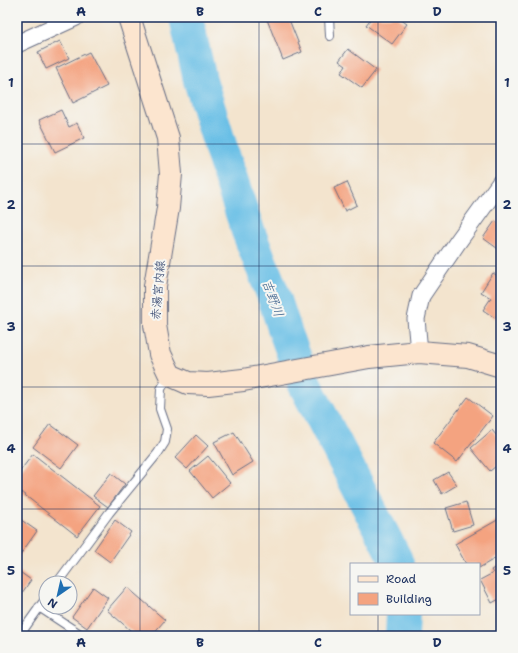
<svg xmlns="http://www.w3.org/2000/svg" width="518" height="653" font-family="'Shantell Sans','Klee One',sans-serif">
	<rect width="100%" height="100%" fill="#f6f6f2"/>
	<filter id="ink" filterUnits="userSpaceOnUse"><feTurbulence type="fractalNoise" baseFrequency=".025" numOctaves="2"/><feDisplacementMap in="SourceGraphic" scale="8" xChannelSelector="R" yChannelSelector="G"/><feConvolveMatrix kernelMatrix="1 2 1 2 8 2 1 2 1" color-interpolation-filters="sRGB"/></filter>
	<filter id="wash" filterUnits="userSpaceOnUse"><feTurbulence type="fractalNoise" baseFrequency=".012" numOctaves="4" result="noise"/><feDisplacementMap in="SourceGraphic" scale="16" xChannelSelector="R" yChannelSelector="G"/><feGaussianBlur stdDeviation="0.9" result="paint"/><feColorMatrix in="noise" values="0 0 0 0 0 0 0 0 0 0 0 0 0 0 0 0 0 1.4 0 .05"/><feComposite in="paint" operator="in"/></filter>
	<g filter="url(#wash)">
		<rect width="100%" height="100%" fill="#f3e4ce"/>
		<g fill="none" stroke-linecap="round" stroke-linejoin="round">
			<!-- river -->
			<path stroke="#69bfe6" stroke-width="34" d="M186 17 200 80 228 171 248 231 273 294 285 331 304 383 395 558 397 564
				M402 636 403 614"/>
		</g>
		<g id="blocks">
			<!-- building -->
			<path fill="#f4a380" d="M266 17H288L302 52 283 60Z
				M372 17H397L407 24 392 44 366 25Z
				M60 41 69 58 46 69 38 52Z
				M348 49 376 70 362 88 341 73 346 66 339 61Z
				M89 52 107 86 73 103 56 68Z
				M61 110 69 127 77 123 84 138 55 152 39 120Z
				M347 182 357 205 345 211 334 188Z
				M495 221 501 225V251L483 238Z
				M493 273 501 278V310L495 318 483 310 491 298 481 292Z
				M468 397 493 416 457 462 433 443Z
				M50 424 78 445 61 468 33 447Z
				M492 430 501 441V462L490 471 471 448Z
				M234 432 253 462 232 475 214 442Z
				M196 435 208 446 187 469 175 458Z
				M33 454 100 506 77 536 17 489V475Z
				M208 456 230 483 212 498 190 471Z
				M448 472 457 485 442 494 434 480Z
				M111 473 125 484 108 507 93 496Z
				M466 502 473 525 453 531 446 508Z
				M17 517 37 531 20 555 17 553Z
				M501 518V555L479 568V564H466L455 544Z
				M115 520 131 532 110 562 94 550Z
				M501 564V598L492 603 480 580 493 573 491 570Z
				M17 570 31 580 17 600Z
				M93 587 108 598 87 628 72 617Z
				M127 587 165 620 151 636H137L107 610Z"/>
		</g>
	</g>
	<g filter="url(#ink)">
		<use href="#blocks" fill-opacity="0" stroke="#676e85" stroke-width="1"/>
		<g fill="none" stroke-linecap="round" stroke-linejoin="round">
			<!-- lane casing -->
			<g stroke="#676e85" stroke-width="10">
				<path id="lane" d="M329 17 330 36
					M57 583 109 513 158 453 165 442 167 429 160 409 161 389 169 376
					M39 607 83 636
					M19 636 46 598"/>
			</g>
			<!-- street casing -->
			<g stroke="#676e85" stroke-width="19">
				<path id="street" d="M17 44 76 17
					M419 352 416 319 421 296 457 243 501 182"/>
			</g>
			<!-- secondary casing -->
			<g stroke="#676e85" stroke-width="24">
				<path id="secondary" d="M129 17 168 138 171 174 168 208 155 286V325L160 354 170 375 188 383 208 384 243 380 369 357 419 352 468 356 501 366"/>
			</g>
			<!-- lane -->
			<use href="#lane" stroke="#fff" stroke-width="8"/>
			<!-- street -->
			<use href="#street" stroke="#fff" stroke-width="17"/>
			<!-- secondary -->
			<use href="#secondary" stroke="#fce5cf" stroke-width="22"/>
		</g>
	</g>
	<!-- grid -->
	<path fill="none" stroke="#1b2f5e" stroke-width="1" stroke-opacity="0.55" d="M140 17V636M259 17V636M378 17V564M17 144H501M17 266H501M17 387H501M17 509H501M378 614V636"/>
	<g text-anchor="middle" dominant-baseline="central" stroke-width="4" stroke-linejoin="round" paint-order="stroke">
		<!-- street labels -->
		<g font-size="12" fill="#1b2f5e" stroke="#f6f6f2">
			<text transform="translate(158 290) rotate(-85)">赤湯宮内線</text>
		</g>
		<!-- water labels -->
		<g font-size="13" font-style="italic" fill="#325a87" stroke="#f6f6f2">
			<text transform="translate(273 298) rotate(70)">吉野川</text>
		</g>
	</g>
	<!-- margin -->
	<rect width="518" height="653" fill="none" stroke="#f6f6f2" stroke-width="44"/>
	<!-- legend -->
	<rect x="350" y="563" width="130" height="52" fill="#f6f6f2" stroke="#9ea6b7"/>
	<rect x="358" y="576" width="20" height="6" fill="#fce5cf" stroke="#9ea6b7"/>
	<text x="386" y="583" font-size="12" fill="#1b2f5e">Road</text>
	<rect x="358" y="593" width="20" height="12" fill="#f4a380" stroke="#9ea6b7"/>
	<text x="386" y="603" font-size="12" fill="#1b2f5e">Building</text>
	<!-- north arrow -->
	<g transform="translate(58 595) rotate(214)"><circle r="19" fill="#f6f6f2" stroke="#9ea6b7"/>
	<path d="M0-3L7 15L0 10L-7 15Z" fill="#1f6fb2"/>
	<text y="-6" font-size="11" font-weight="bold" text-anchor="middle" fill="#1b2f5e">N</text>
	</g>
	<rect x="22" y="22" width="474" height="609" fill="none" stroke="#1b2f5e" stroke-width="1.5"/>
	<g font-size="13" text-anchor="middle" font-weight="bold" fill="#1b2f5e">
		<text x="81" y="16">A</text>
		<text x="200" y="16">B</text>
		<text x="318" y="16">C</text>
		<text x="437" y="16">D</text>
		<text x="11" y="87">1</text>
		<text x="507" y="87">1</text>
		<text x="11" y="209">2</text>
		<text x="507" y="209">2</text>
		<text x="11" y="331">3</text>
		<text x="507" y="331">3</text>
		<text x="11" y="453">4</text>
		<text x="507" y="453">4</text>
		<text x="11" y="575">5</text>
		<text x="507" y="575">5</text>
		<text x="81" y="647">A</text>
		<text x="200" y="647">B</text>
		<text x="318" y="647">C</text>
		<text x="437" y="647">D</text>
	</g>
</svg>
